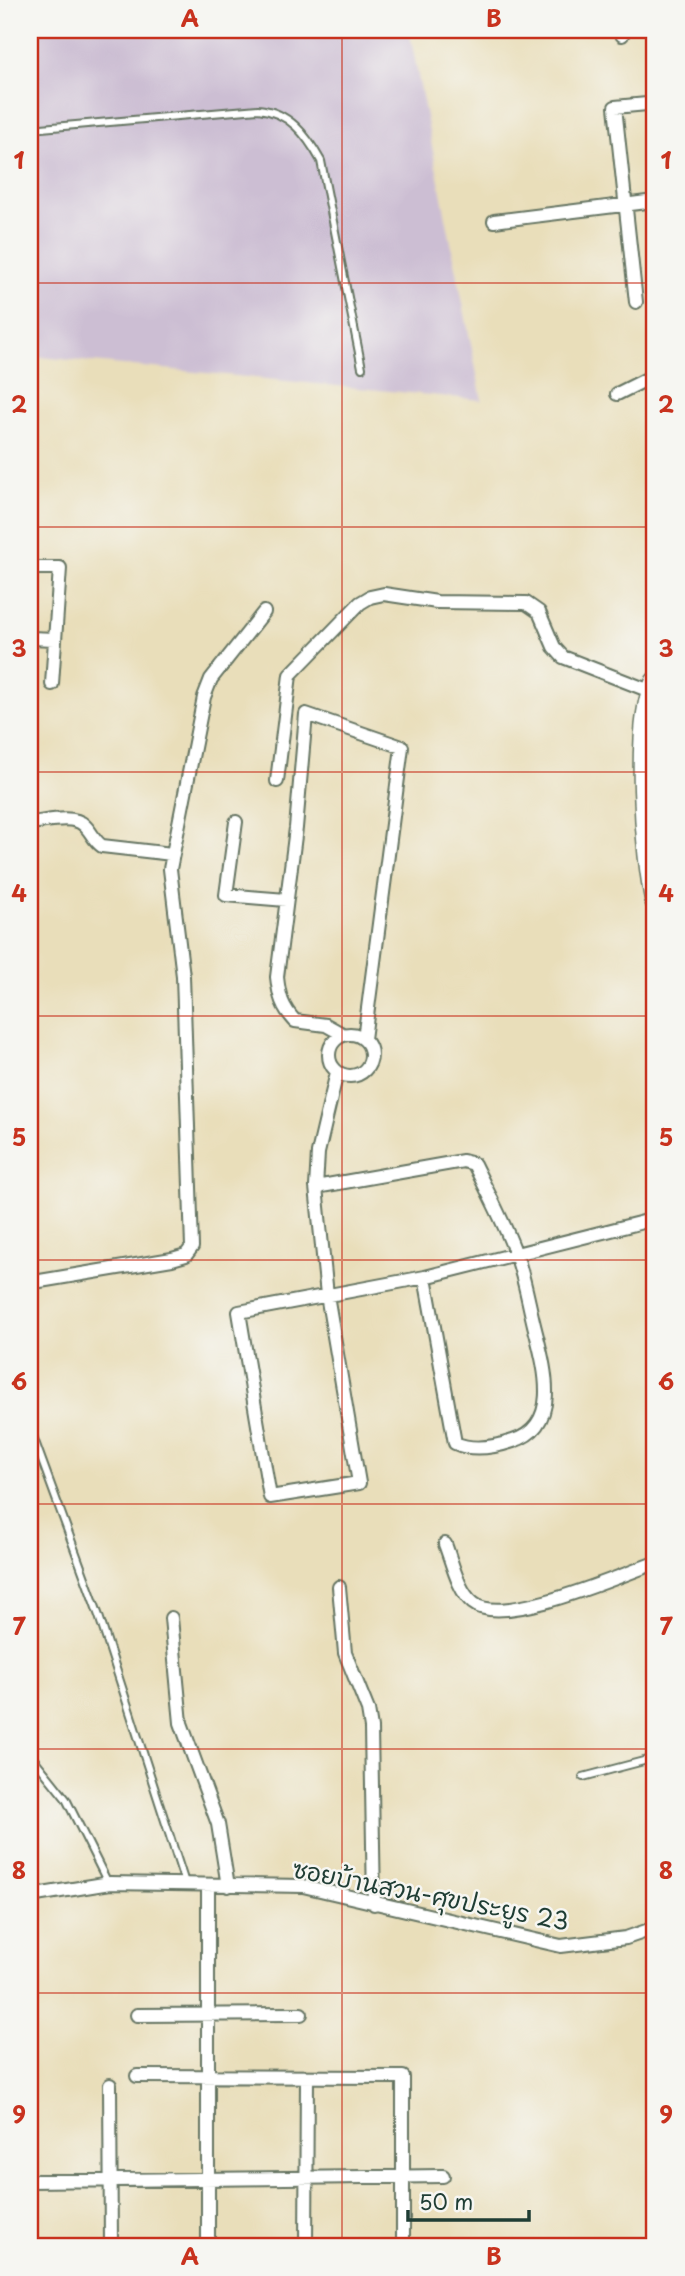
<svg xmlns="http://www.w3.org/2000/svg" width="685" height="2276" font-family="'Playpen Sans','Playpen Sans Thai',sans-serif">
	<rect width="100%" height="100%" fill="#f6f6f2"/>
	<filter id="ink" filterUnits="userSpaceOnUse"><feTurbulence type="fractalNoise" baseFrequency=".0143" numOctaves="2"/><feDisplacementMap in="SourceGraphic" scale="14" xChannelSelector="R" yChannelSelector="G"/><feConvolveMatrix kernelMatrix="1 2 1 2 8 2 1 2 1" color-interpolation-filters="sRGB"/></filter>
	<filter id="wash" filterUnits="userSpaceOnUse"><feTurbulence type="fractalNoise" baseFrequency=".00686" numOctaves="4" result="noise"/><feDisplacementMap in="SourceGraphic" scale="28" xChannelSelector="R" yChannelSelector="G"/><feGaussianBlur stdDeviation="1.57" result="paint"/><feColorMatrix in="noise" values="0 0 0 0 0 0 0 0 0 0 0 0 0 0 0 0 0 1.4 0 .05"/><feComposite in="paint" operator="in"/></filter>
	<g filter="url(#wash)">
		<rect width="100%" height="100%" fill="#e9deba"/>
		<!-- industrial -->
		<path fill="#ccbed3" d="M30 30H409L482 400 30 356Z"/>
	</g>
	<g filter="url(#ink)">
		<g fill="none" stroke-linecap="round" stroke-linejoin="round">
			<!-- lane casing -->
			<g stroke="#667563" stroke-width="10">
				<path id="lane" d="M30 129 258 109C289 112 306 134 321 161L362 368
					M30 1428 99 1616 185 1883
					M30 1754 66 1799 108 1883
					M583 1777 655 1758"/>
			</g>
			<!-- street casing -->
			<g stroke="#667563" stroke-width="16">
				<path id="street" d="M621 30 622 35
					M494 221 655 201
					M636 302 615 107 647 104
					M617 394 655 375
					M30 568H60L52 684
					M30 638 55 639
					M277 781 290 675 360 603 370 597 384 594 437 602 526 603 539 612 554 647 563 657 650 691
					M236 822 226 895 286 900
					M30 823C44 822 73 814 84 825 92 832 93 840 102 846L172 854
					M329 1055a21 21 0 1 1 42 0a21 21 0 1 1-42 0Z
					M344 1035 326 1025 295 1021C282 1007 279 996 277 977L296 828 306 714 402 747 364 1039
					M337 1072 318 1153 316 1187 327 1295 359 1483 270 1497 239 1312 425 1277 655 1219
					M316 1187 463 1161 474 1164C488 1193 504 1222 515 1252 524 1275 528 1301 534 1325 543 1362 564 1425 513 1441 495 1447 472 1451 455 1443L425 1277
					M40 1281 172 1259 186 1255 192 1247 183 976 170 869 204 697 211 679 264 612
					M445 1544C452 1562 458 1591 473 1603 502 1628 621 1575 655 1563
					M339 1587 345 1653 368 1710 371 1728 374 1904
					M171 1618 181 1723 218 1824 228 1886
					M208 1886V2246
					M30 1896 110 1883 303 1886 561 1946 626 1938 655 1928
					M137 2015 301 2014
					M137 2076 403 2077V2246
					M110 2085 111 2246
					M30 2181 443 2176
					M306 2246 307 2077"/>
			</g>
			<!-- secondary casing -->
			<g stroke="#667563" stroke-width="21">
				<path id="secondary" d="M655 681C634 721 644 857 655 903"/>
			</g>
			<!-- lane -->
			<use href="#lane" stroke="#fff" stroke-width="6"/>
			<!-- street -->
			<use href="#street" stroke="#fff" stroke-width="12"/>
			<!-- secondary -->
			<use href="#secondary" stroke="#fff" stroke-width="18"/>
		</g>
	</g>
	<!-- grid -->
	<path fill="none" stroke="#c8321e" stroke-width="2" stroke-opacity="0.55" d="M342 30V2246M30 283H655M30 527H655M30 772H655M30 1016H655M30 1260H655M30 1504H655M30 1749H655M30 1993H655"/>
	<g text-anchor="middle" dominant-baseline="central" stroke-width="5" stroke-linejoin="round" paint-order="stroke">
		<!-- street labels -->
		<g font-size="24" fill="#1f3d34" stroke="#f6f6f2">
			<text transform="translate(431 1894) rotate(11)">ซอยบ้านสวน-ศุขประยูร 23</text>
		</g>
	</g>
	<!-- margin -->
	<rect width="685" height="2276" fill="none" stroke="#f6f6f2" stroke-width="77"/>
	<!-- scale -->
	<path d="M408 2210v10h121v-10" fill="none" stroke="#1f3d34" stroke-width="3.5"/>
	<text x="419" y="2210" font-size="21" fill="#1f3d34" stroke="#f6f6f2" stroke-width="5" paint-order="stroke">50 m</text>
	<rect x="38" y="38" width="608" height="2200" fill="none" stroke="#c8321e" stroke-width="2.5"/>
	<g font-size="23" text-anchor="middle" font-weight="bold" fill="#c8321e">
		<text x="190" y="27">A</text>
		<text x="494" y="27">B</text>
		<text x="19" y="169">1</text>
		<text x="666" y="169">1</text>
		<text x="19" y="413">2</text>
		<text x="666" y="413">2</text>
		<text x="19" y="657">3</text>
		<text x="666" y="657">3</text>
		<text x="19" y="902">4</text>
		<text x="666" y="902">4</text>
		<text x="19" y="1146">5</text>
		<text x="666" y="1146">5</text>
		<text x="19" y="1390">6</text>
		<text x="666" y="1390">6</text>
		<text x="19" y="1635">7</text>
		<text x="666" y="1635">7</text>
		<text x="19" y="1879">8</text>
		<text x="666" y="1879">8</text>
		<text x="19" y="2123">9</text>
		<text x="666" y="2123">9</text>
		<text x="190" y="2265">A</text>
		<text x="494" y="2265">B</text>
	</g>
</svg>
